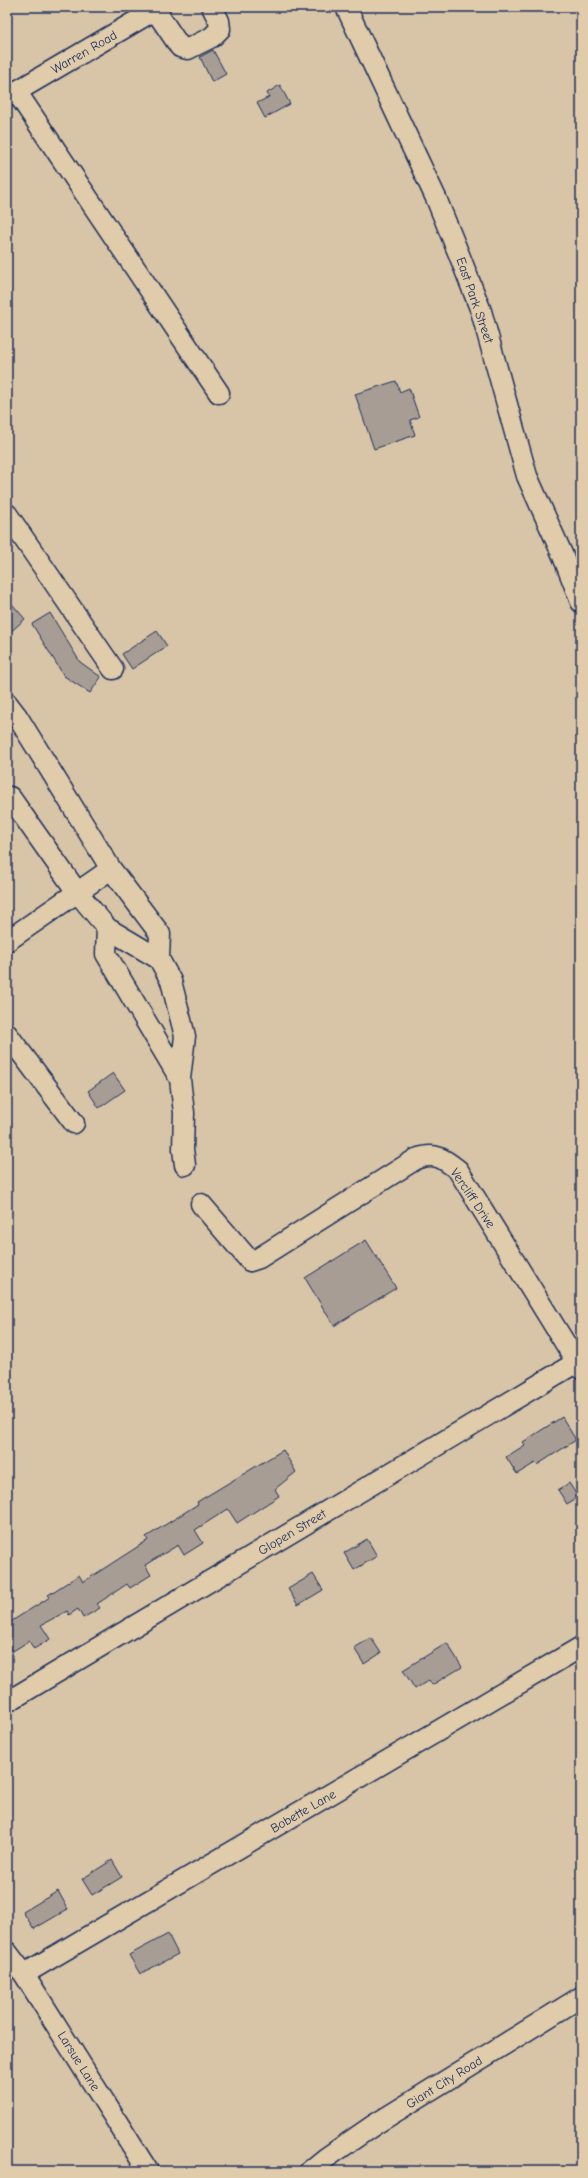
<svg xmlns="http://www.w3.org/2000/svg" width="588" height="2178" font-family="'Comic Neue',sans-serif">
	<rect width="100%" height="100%" fill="#d8c5a7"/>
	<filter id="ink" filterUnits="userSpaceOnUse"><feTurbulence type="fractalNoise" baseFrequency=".025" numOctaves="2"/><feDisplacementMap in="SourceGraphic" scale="8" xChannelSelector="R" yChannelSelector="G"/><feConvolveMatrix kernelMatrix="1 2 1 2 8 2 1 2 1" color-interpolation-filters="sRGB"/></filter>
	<g filter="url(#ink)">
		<!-- building -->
		<path fill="#a79d94" stroke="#1b2f5e" d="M213 50 226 74 212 82 200 57Z
			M280 85 290 104 265 118 257 103 269 97 267 93Z
			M396 381 400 392 409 388 419 417 410 420 415 435 374 449 355 394Z
			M7 598 25 619 7 635Z
			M50 613 80 662 101 677 90 693 64 676 32 624Z
			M157 631 167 646 132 669 122 654Z
			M113 1073 125 1090 99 1108 88 1091Z
			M366 1240 396 1288 334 1326 305 1278Z
			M562 1417 576 1440 537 1465 535 1463 517 1474 506 1457 525 1445 523 1442Z
			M283 1450 296 1472 275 1489 279 1496 237 1523 228 1509 195 1530 203 1543 184 1555 178 1545 145 1565 151 1575 130 1588 127 1584 97 1604 100 1608 83 1618 78 1609 69 1615 67 1611 41 1625 50 1639 34 1649 29 1641 13 1651 7 1642V1624L50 1597 48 1595 79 1575 83 1582 148 1540 146 1537 198 1504 197 1502Z
			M569 1483 578 1497 567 1504 558 1490Z
			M367 1539 377 1556 354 1570 344 1553Z
			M313 1574 323 1590 298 1605 288 1589Z
			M371 1638 381 1653 364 1664 354 1648Z
			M447 1643 462 1667 432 1685 429 1680 415 1689 403 1670Z
			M112 1860 122 1877 92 1895 82 1879Z
			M58 1891 68 1909 34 1929 23 1912Z
			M168 1934 178 1954 140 1974 129 1955Z"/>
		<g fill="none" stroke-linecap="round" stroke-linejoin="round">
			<!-- minor casing -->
			<g stroke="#1b2f5e" stroke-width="23">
				<path id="minor" d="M346 7 436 198 460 257 481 311 527 476 563 556 581 602
					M155 10 180 47 188 49 212 37 220 29 219 21 212 7
					M16 91 219 393
					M7 97 160 7
					M7 514 113 669
					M7 703 17 716 111 869 160 934 159 959 171 981 185 1036 180 1079 184 1113 183 1149 185 1165
					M10 797 77 892 107 928 159 959
					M107 928 106 954 180 1079
					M7 941 111 869
					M7 1034 74 1123
					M201 1204 250 1261 259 1258 416 1159C435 1152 443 1158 458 1170L581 1369
					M7 1702 577 1362
					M7 1952 24 1974 148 2171
					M24 1974 581 1647
					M310 2171 326 2158 374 2125 581 1997"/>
			</g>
			<!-- minor -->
			<use href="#minor" stroke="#e0cbaa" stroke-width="20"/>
		</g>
	</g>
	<g text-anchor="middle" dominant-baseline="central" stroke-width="3" stroke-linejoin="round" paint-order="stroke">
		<!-- street labels -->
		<g font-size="13" fill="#1b2f5e" stroke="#e0cbaa">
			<text transform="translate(84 52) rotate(-30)">Warren Road</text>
			<text transform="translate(475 300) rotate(71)">East Park Street</text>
			<text transform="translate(473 1198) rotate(56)">Vercliff Drive</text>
			<text transform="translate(292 1532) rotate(-31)">Glopen Street</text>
			<text transform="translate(303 1811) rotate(-30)">Bobette Lane</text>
			<text transform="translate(79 2061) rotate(58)">Larsue Lane</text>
			<text transform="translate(444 2082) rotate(-32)">Giant City Road</text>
		</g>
	</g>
	<!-- margin -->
	<rect width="588" height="2178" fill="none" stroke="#e0cbaa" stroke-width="24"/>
	<rect x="12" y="12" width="564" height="2154" fill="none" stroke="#1b2f5e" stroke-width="1.5" filter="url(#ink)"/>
</svg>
